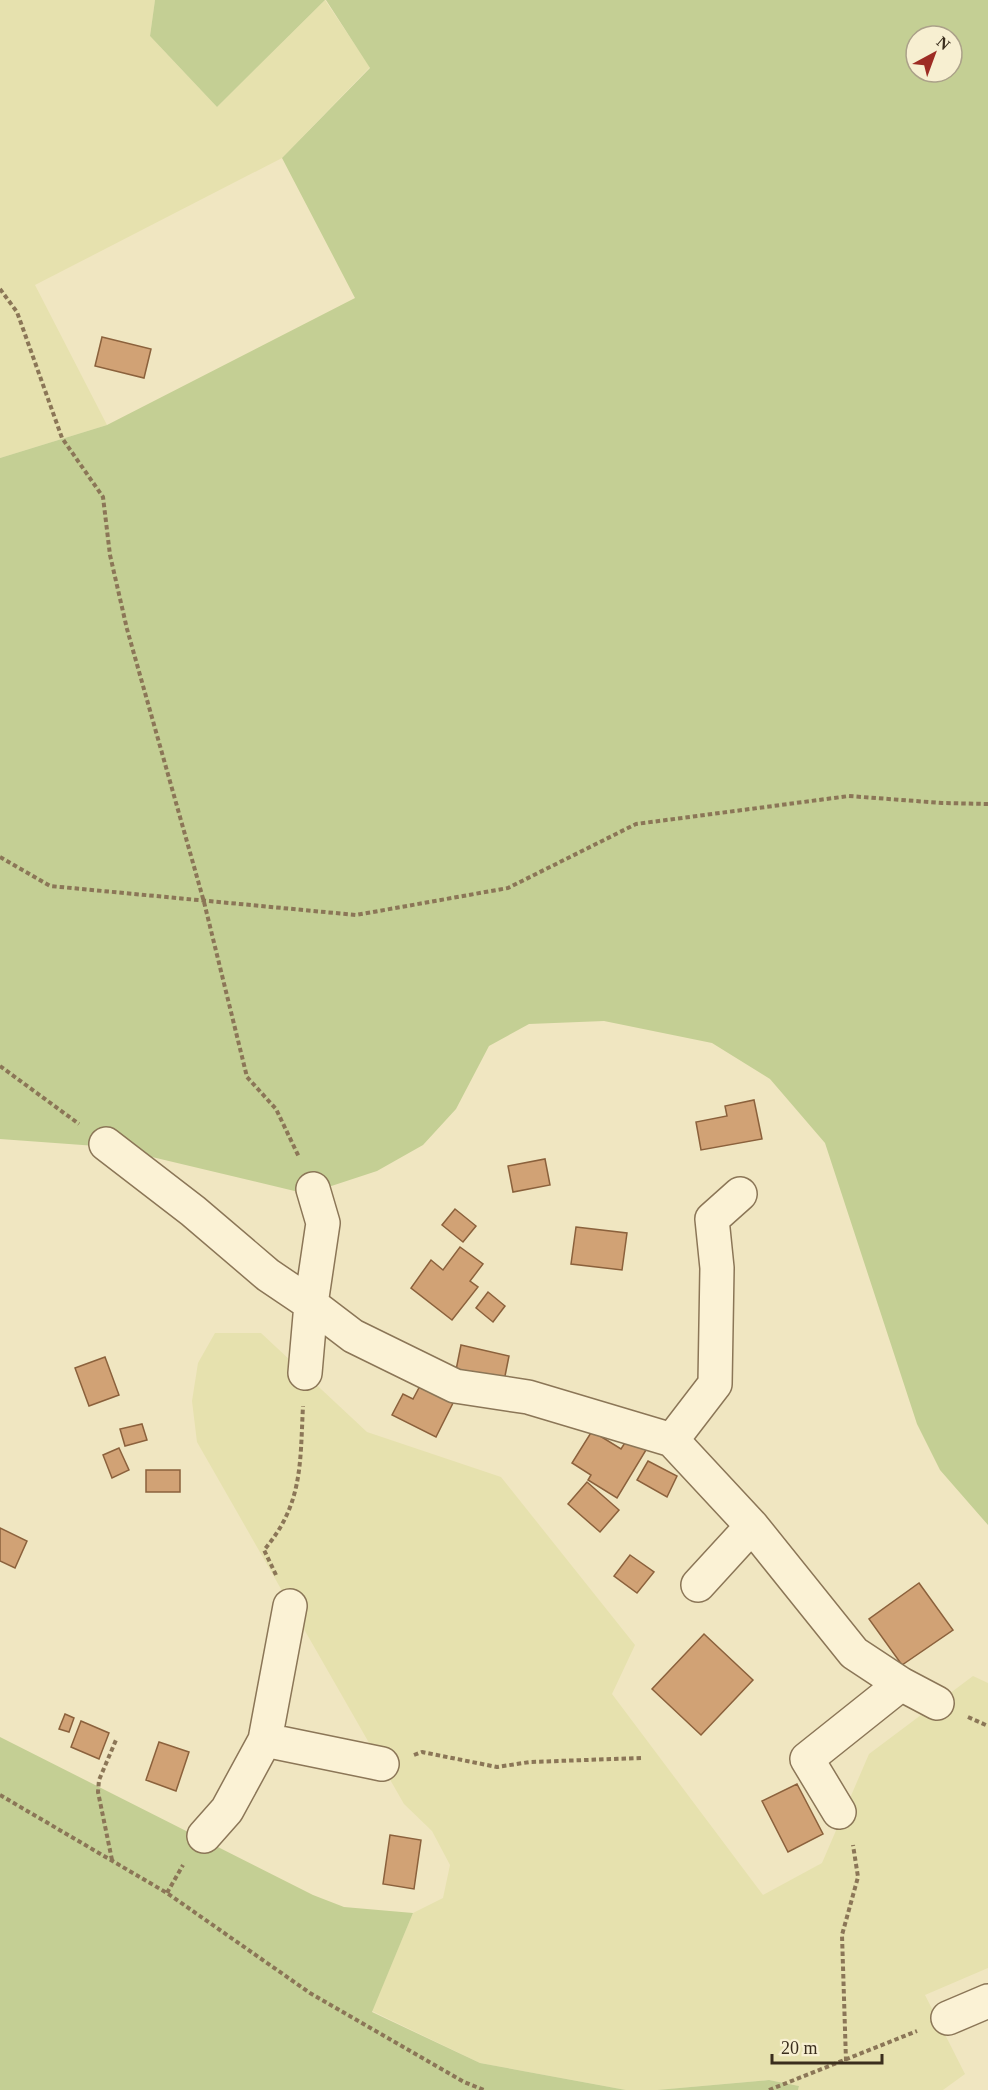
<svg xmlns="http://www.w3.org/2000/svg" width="988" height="2090" font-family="'Times New Roman',serif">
	<rect width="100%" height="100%" fill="#f0e6c1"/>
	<!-- farmland -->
	<path fill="#e6e1ae" d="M0 0H155L150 36 217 107 325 0 370 67 282 158 35 285 107 425 0 458Z
		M215 1333H261L367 1432 501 1477 635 1645 612 1694 763 1895 822 1863 869 1754 973 1676 988 1683V1968L925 1995 965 2074 943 2090H798L799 2086 769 2080 657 2090H626L480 2063 372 2011 413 1913 443 1898 450 1865 432 1831 404 1804 197 1442 192 1401 198 1363Z"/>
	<!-- green -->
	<path fill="#c4cf94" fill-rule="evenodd" d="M155 0H325L217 107 150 36Z
		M326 0H988V1525L940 1470 917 1424 825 1143 770 1079 712 1043 604 1021 529 1024 489 1046 456 1109 423 1145 377 1171 307 1194 110 1147 0 1139V458L107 425 355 298 282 158 370 68ZM916 36H952V72H916Z
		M0 1737 313 1895 344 1907 413 1913 372 2012 480 2063 626 2090H0Z
		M769 2080 799 2086 798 2090H657Z"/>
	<!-- building -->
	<path fill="#d1a275" stroke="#8b613c" stroke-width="1.5" d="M102 337 151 349 144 378 95 366Z
		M754 1100 762 1139 701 1150 696 1122 727 1116 725 1106Z
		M545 1159 550 1185 513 1192 508 1166Z
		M455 1209 476 1226 463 1242 442 1225Z
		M576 1227 627 1233 622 1270 571 1264Z
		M460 1247 483 1264 470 1281 478 1287 452 1320 411 1288 431 1260 443 1270Z
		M488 1292 505 1306 493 1322 476 1308Z
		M461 1345 509 1356 504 1381 456 1370Z
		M105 1357 119 1395 89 1406 75 1368Z
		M421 1384 454 1401 436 1437 392 1415 403 1394 413 1399Z
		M142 1424 147 1440 125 1446 120 1429Z
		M592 1431 621 1449 628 1438 646 1450 617 1498 588 1480 591 1475 572 1463Z
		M119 1448 129 1470 112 1478 103 1455Z
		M648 1461 677 1476 667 1497 637 1480Z
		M146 1470H180V1492H146Z
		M587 1482 619 1510 600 1532 568 1504Z
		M0 1528 27 1541 15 1568 0 1561Z
		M630 1555 654 1572 637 1593 614 1576Z
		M919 1583 953 1630 902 1665 869 1619Z
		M704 1634 753 1680 701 1735 652 1689Z
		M65 1714 74 1718 69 1732 59 1729Z
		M81 1721 109 1733 99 1759 71 1747Z
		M159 1742 189 1752 176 1791 146 1780Z
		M797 1784 823 1834 788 1852 762 1801Z
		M390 1835 421 1840 414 1889 383 1884Z"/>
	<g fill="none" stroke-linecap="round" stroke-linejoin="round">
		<!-- street casing -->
		<g stroke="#8b7657" stroke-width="36">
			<path id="street" d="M106 1144 193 1211 268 1275 311 1304 305 1373
				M313 1189 323 1223 311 1304 353 1336 455 1386 528 1397 672 1440 752 1526 854 1653 901 1684 937 1703
				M672 1440 715 1384 717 1268 712 1219 740 1194
				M698 1585 752 1526
				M265 1740 382 1764
				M839 1812 807 1759 901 1684
				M204 1836 227 1810 265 1740 290 1606
				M948 2018 988 2001"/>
		</g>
		<!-- path -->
		<path stroke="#8b7657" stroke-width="4" stroke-dasharray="4.5 3" stroke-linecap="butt" d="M0 289 17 312 62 438 103 497 110 555 127 629 204 902 247 1077 276 1109 299 1157
			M0 857 50 886 356 915 508 888 636 824 849 796 942 803 988 804
			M0 1066 79 1124
			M276 1575 264 1550C303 1504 300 1464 303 1406
			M968 1717 988 1726
			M414 1755 422 1752 497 1767 530 1762 641 1758
			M0 1795 167 1893 310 1993 464 2082 484 2090
			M112 1860 98 1792 99 1780 116 1740
			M167 1893 183 1865
			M846 2061 842 1935 858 1877 853 1845
			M769 2090 917 2031"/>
		<!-- street -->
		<use href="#street" stroke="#fbf2d5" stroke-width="33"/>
	</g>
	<!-- north arrow -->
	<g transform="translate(934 54) rotate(41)"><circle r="28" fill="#f7efd1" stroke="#aba189" stroke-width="1.5"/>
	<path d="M0-4.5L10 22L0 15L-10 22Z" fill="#9d2c24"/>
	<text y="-9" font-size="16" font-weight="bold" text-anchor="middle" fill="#3a2d1d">N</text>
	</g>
	<!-- scale -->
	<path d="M772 2054v9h110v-9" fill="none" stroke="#3a2d1d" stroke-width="3"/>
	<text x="781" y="2054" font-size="18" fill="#3a2d1d" stroke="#f7efd1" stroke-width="4.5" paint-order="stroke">20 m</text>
</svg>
